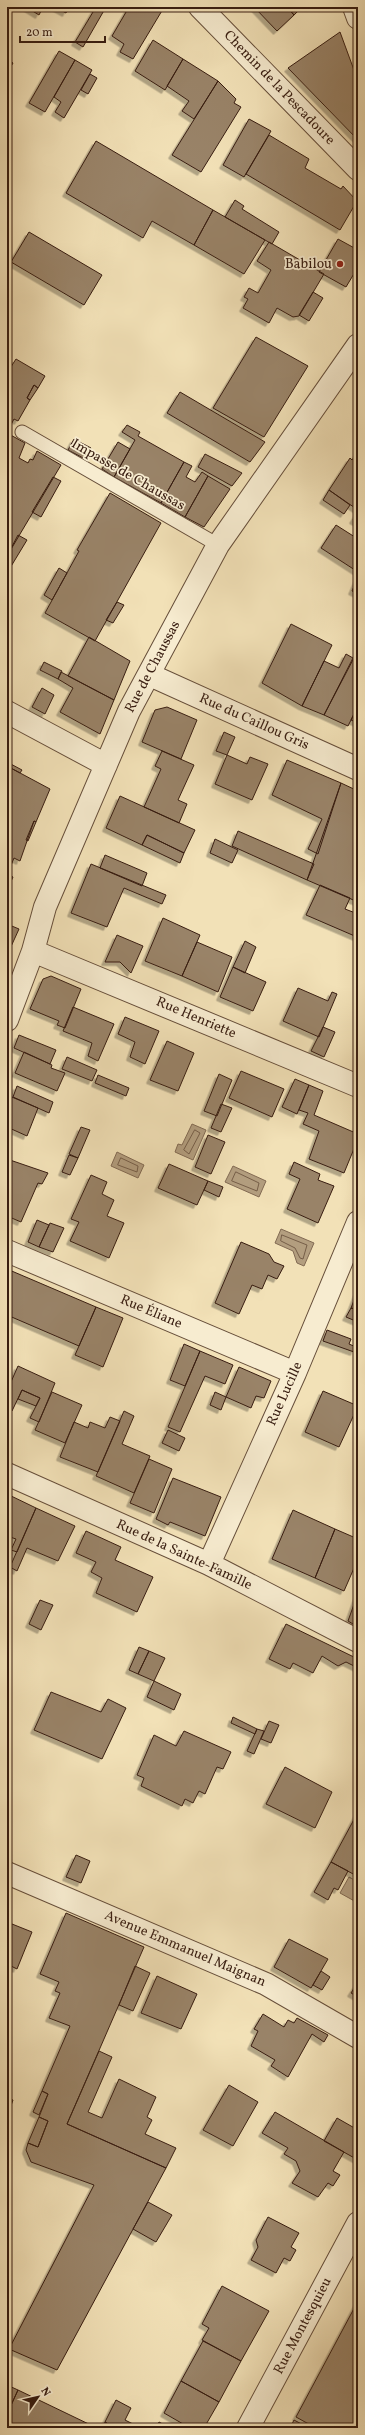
<svg xmlns="http://www.w3.org/2000/svg" width="365" height="2435" font-family="Vollkorn,serif">
	<defs>
		<filter id="shadow"><feDropShadow dx="-3.5" dy="3.5" stdDeviation="0" flood-color="#0004"/></filter>
	</defs>
	<rect width="100%" height="100%" fill="#f2e1b7"/>
	<filter id="stains"><feTurbulence type="fractalNoise" baseFrequency=".005" numOctaves="4"/><feColorMatrix values="0 0 0 0 .2 0 0 0 0 .09 0 0 0 0 .02 0 0 0 .5 -.17"/></filter>
	<radialGradient id="worn" r=".72"><stop offset=".6" stop-color="#630" stop-opacity="0"/><stop offset="1" stop-color="#630" stop-opacity=".3"/></radialGradient>
	<!-- water -->
	<path fill="#b39e7f" stroke="#826a53" d="M192 1124 206 1130 193 1160 175 1152 178 1144 182 1145Z
		M117 1152 144 1165 138 1178 111 1166Z
		M233 1166 266 1181 259 1197 225 1182Z
		M281 1229 314 1243 304 1266 297 1263 293 1251 275 1243Z
		M349 1877 358 1882V1903L340 1893Z"/>
	<g fill="none" stroke-linecap="round" stroke-linejoin="round">
		<!-- shore -->
		<path stroke="#765e48" stroke-width="1" d="M195 1130 200 1133 189 1154 184 1150Z
			M121 1158 138 1166 137 1172 118 1165Z
			M236 1172 259 1183 257 1191 232 1181Z
			M282 1235 307 1245 303 1259 300 1258 295 1248 281 1241Z"/>
	</g>
	<!-- building -->
	<path fill="#998367" stroke="#381d11" filter="url(#shadow)" d="M26 7H43L39 15Z
		M55 7H69L66 13Z
		M96 7H106L83 47 75 42Z
		M129 7H159L163 9 133 59 120 52 124 44 112 36Z
		M254 7H287L294 15 277 31Z
		M287 7H302L294 15Z
		M340 32 358 81V140L288 68Z
		M153 40 183 59 165 90 135 71Z
		M59 51 75 60 45 112 29 103Z
		M7 59 13 63 7 73Z
		M183 59 218 81 194 119 182 111 189 101 167 86Z
		M75 60 92 70 64 118 55 112 61 102 54 97Z
		M90 74 97 78 88 94 81 90Z
		M218 81 236 99 234 103 241 107 201 172 172 155Z
		M249 119 271 131 244 177 223 165Z
		M269 135 309 159 305 168 341 189 343 186 357 201 340 230 246 174Z
		M96 141 213 210 194 245 152 221 143 238 66 193Z
		M235 200 244 206 242 209 279 232 272 244 225 217Z
		M213 210 265 240 244 274 194 245Z
		M29 232 102 275 84 305 11 262Z
		M338 239 358 250 355 262 358 264V267L346 287 319 272Z
		M269 242 324 274 299 316 293 317 277 308 269 323 243 308 248 299 244 297 249 288 258 293 271 270 257 261Z
		M313 292 323 298 309 321 299 315Z
		M256 337 308 366 264 437 213 408Z
		M16 359 45 376 38 388 34 385 27 398 30 400 18 421 14 419 7 432V373Z
		M34 385 38 388 30 400 27 398Z
		M180 392 265 442 250 462 167 413Z
		M127 425 140 432 138 436 184 462 161 503 114 477 135 440 122 432Z
		M7 433 25 443 19 458 28 463 30 459 33 460 37 451 61 465 7 556Z
		M74 439 91 448 85 459 68 450Z
		M118 442 130 449 114 477 102 469Z
		M358 452V510L329 490 350 458 352 460Z
		M205 454 242 473 232 486 198 467Z
		M184 462 192 466 186 477 195 482 202 472 208 476 185 517 161 503Z
		M208 476 230 489 204 527 185 517Z
		M53 477 61 481 41 517 32 512Z
		M329 490 350 505 344 514 323 500Z
		M110 493 161 523 95 641 45 613 79 551 77 550Z
		M358 512V523L353 520Z
		M336 525 358 539V572L321 548Z
		M18 535 27 540 7 573V556Z
		M59 568 67 573 52 600 44 595Z
		M358 577V594L352 591Z
		M117 602 124 605 113 623 106 620Z
		M291 624 332 645 302 706 262 683Z
		M89 637 130 661 114 700 68 676Z
		M346 654 353 658 324 715 302 706 324 661 339 668Z
		M356 654H358V706L348 726 324 715Z
		M44 662 62 671 58 679 40 670Z
		M61 672 114 700 100 734 60 712 73 688 58 679Z
		M42 688 54 695 45 714 32 707Z
		M358 706V723L351 720Z
		M167 707 197 720 181 759 142 742 155 710Z
		M224 732 235 737 227 755 216 751Z
		M162 751 194 765 178 800 187 804 179 823 144 807 161 769 155 766Z
		M227 755 247 764 250 757 268 764 252 800 215 784Z
		M287 760 341 783 318 854 308 849 322 819 272 795Z
		M7 762 22 770 20 773 7 766Z
		M7 766 50 789 36 822 34 821 20 861 14 858 7 875Z
		M341 783 358 791V842L354 851 358 853V902L307 880Z
		M120 796 195 830 184 853 147 835 142 845 106 828Z
		M34 821 36 822 28 841 26 840Z
		M238 831 314 864 307 880 232 846Z
		M147 835 184 853 180 863 142 845Z
		M215 839 238 850 232 863 210 853Z
		M105 855 147 873 142 886 100 868Z
		M91 864 166 895 162 904 124 888 107 927 71 913Z
		M7 874 13 877 7 890Z
		M320 885 350 898 345 909 358 914 357 937 306 915Z
		M163 918 200 935 182 976 145 961Z
		M7 924 19 929 9 951 7 950Z
		M117 935 143 946 131 973 120 962H105Z
		M245 941 256 947 245 973 233 967Z
		M197 942 232 957 218 992 182 976Z
		M233 967 266 982 253 1011 220 997Z
		M51 976 81 989 65 1028 57 1025 59 1021 30 1009 43 979Z
		M298 988 328 1001 332 992 337 994 319 1037 283 1021Z
		M73 1007 114 1024 98 1061 88 1056 92 1043 63 1031Z
		M125 1017 159 1031 145 1064 130 1057 135 1042 118 1034Z
		M323 1027 335 1032 324 1057 311 1051Z
		M19 1035 56 1050 50 1064 14 1048Z
		M167 1041 194 1053 178 1091 150 1080Z
		M24 1052 52 1065 51 1068 65 1073 57 1091 15 1073Z
		M67 1057 97 1070 92 1081 62 1069Z
		M241 1071 284 1089 272 1117 229 1098Z
		M219 1074 232 1080 217 1116 204 1111Z
		M98 1075 129 1088 126 1096 95 1083Z
		M295 1079 309 1085 297 1114 282 1107Z
		M309 1085 323 1091 314 1115 358 1134V1139L344 1173 309 1159 319 1131 303 1124 308 1113 299 1110Z
		M17 1086 53 1102 49 1113 13 1097Z
		M7 1095 38 1108 27 1136 7 1127Z
		M221 1104 232 1108 221 1132 211 1128Z
		M81 1127 90 1130 78 1158 69 1154Z
		M208 1135 225 1142 211 1174 195 1167Z
		M69 1155 78 1158 70 1175 62 1172Z
		M7 1159 48 1173 42 1184 38 1183 21 1222 7 1216Z
		M294 1162 320 1174 318 1180 334 1186 318 1223 287 1209 300 1179 289 1174Z
		M169 1164 208 1181 197 1205 158 1188Z
		M91 1175 107 1182 102 1194 114 1200 107 1216 124 1223 109 1258 70 1241 79 1222 71 1219Z
		M208 1181 223 1187 219 1197 204 1190Z
		M37 1220 49 1225 39 1247 28 1242Z
		M50 1223 64 1228 53 1252 39 1247Z
		M241 1242 269 1254 274 1262 284 1266 277 1279 268 1275 262 1289 252 1285 239 1314 215 1303Z
		M7 1269 96 1307 79 1346 7 1315Z
		M358 1290V1310L351 1308Z
		M96 1307 123 1318 103 1367 75 1355Z
		M351 1308 358 1310V1322L346 1317Z
		M327 1330 351 1339 349 1344 356 1347 354 1352 323 1341Z
		M184 1344 200 1351 185 1386 170 1380Z
		M200 1351 233 1365 225 1384 205 1376 180 1432 168 1427Z
		M18 1366 55 1383 39 1422 30 1418 40 1398 22 1390 12 1411 7 1409V1391Z
		M239 1367 271 1381 264 1398 256 1396 251 1408 226 1397Z
		M22 1390 40 1398 36 1406 18 1399Z
		M323 1391 358 1406 339 1447 305 1432Z
		M52 1392 82 1405 65 1443 35 1430Z
		M215 1392 226 1397 221 1410 210 1405Z
		M124 1411 134 1416 122 1444 150 1456 134 1493 96 1476Z
		M110 1417 120 1421 98 1472 60 1457 74 1422 88 1428 90 1422 105 1428Z
		M168 1430 185 1438 179 1451 162 1443Z
		M149 1459 172 1469 154 1513 130 1503Z
		M173 1478 221 1497 205 1536 170 1522 168 1525 156 1519Z
		M7 1494 36 1508 17 1552 11 1550 16 1539 7 1536Z
		M36 1508 75 1526 58 1561 27 1548 17 1571 10 1567Z
		M293 1510 335 1529 315 1578 272 1559Z
		M335 1529 358 1539V1559L344 1591 315 1578Z
		M86 1531 121 1547 115 1560 153 1577 137 1612 96 1593 102 1578 91 1572 96 1562 76 1553Z
		M358 1593V1627L348 1621Z
		M40 1600 53 1605 41 1630 29 1624Z
		M286 1624 358 1659V1668L346 1662 338 1666 322 1656 313 1673 293 1663 290 1669 269 1659Z
		M139 1647 149 1651 138 1674 129 1670Z
		M149 1651 165 1658 154 1681 138 1674Z
		M154 1681 181 1694 174 1710 147 1697Z
		M51 1692 101 1712 108 1699 126 1708 102 1759 34 1730Z
		M233 1717 257 1729 255 1734 231 1723Z
		M269 1721 279 1725 271 1743 261 1739Z
		M257 1729 264 1731 254 1754 247 1751Z
		M184 1731 231 1752 223 1769 217 1767 205 1794 199 1791 193 1803 185 1799 182 1806 141 1786 144 1778 137 1775 154 1735 176 1746Z
		M285 1767 332 1792 315 1828 266 1804Z
		M358 1812V1870L355 1875 331 1862Z
		M76 1855 90 1861 81 1883 66 1877Z
		M331 1862 348 1871 338 1890 334 1888 328 1900 314 1892Z
		M66 1913 144 1947 67 2124 166 2168 57 2370 9 2349 94 2185 31 2162 26 2150 28 2143 38 2147 48 2121 39 2117 48 2094 42 2091 70 2026 49 2018 60 1993 55 1991 59 1982 40 1974Z
		M7 1922 32 1932 17 1969 7 1964Z
		M289 1939 328 1959 311 1988 274 1967Z
		M135 1966 150 1973 133 2011 119 2005Z
		M321 1971 330 1977 322 1990 313 1985Z
		M157 1976 197 1994 181 2029 141 2013Z
		M358 1982V1997L351 1993Z
		M263 2014 284 2027 288 2020 294 2023 297 2018 328 2035 324 2042 312 2034 288 2077 271 2066 275 2060 251 2046 258 2031 254 2029Z
		M99 2051 112 2057 88 2112 102 2118 119 2079 156 2097 147 2117 152 2120 145 2134 176 2148 166 2168 67 2124Z
		M229 2085 258 2102 233 2146 203 2130Z
		M42 2091 48 2094 39 2115 33 2112Z
		M7 2098 13 2100 7 2117Z
		M275 2112 344 2152 333 2171 340 2175 333 2186 328 2183 318 2197 292 2183 300 2171 296 2161 284 2154 288 2148 262 2133Z
		M39 2117 48 2121 38 2147 28 2143Z
		M337 2118 358 2130V2160L324 2141Z
		M148 2202 172 2215 156 2242 133 2229Z
		M268 2217 299 2233 291 2247 296 2250 290 2261 284 2258 276 2273 251 2260 258 2247 256 2240Z
		M222 2286 269 2311 241 2361 202 2340 209 2328 202 2324Z
		M358 2301V2428H316L296 2417Z
		M203 2341 241 2361 219 2402 181 2381Z
		M181 2381 219 2402 204 2428H190L164 2413Z
		M7 2385 18 2390 7 2414Z
		M18 2390 97 2428H7V2414Z
		M116 2400 131 2408 125 2420 135 2425 133 2428H115L105 2422Z
		M294 2420 309 2428H290Z
		M105 2422 115 2428H102Z
		M159 2422 170 2428H156Z"/>
	<g fill="none" stroke-linecap="round" stroke-linejoin="round">
		<!-- service casing -->
		<g stroke="#664e3a" stroke-width="15">
			<path id="service" d="M22 432 218 545"/>
		</g>
		<!-- minor casing -->
		<g stroke="#664e3a" stroke-width="24">
			<path id="minor" d="M200 7 358 169
				M354 7 358 18
				M150 675 358 769
				M7 712 106 765
				M33 951 358 1086
				M7 1020 33 951 45 907 129 711 218 545 358 345
				M7 1251 295 1373
				M7 1474 209 1564 358 1641
				M209 1564 295 1373 358 1222
				M7 1873 266 1984 358 2037
				M248 2428 358 2223"/>
		</g>
		<!-- service -->
		<use href="#service" stroke="#f7ecd0" stroke-width="13"/>
		<!-- minor -->
		<use href="#minor" stroke="#f7ecd0" stroke-width="22"/>
	</g>
	<!-- markers -->
	<circle fill="#8f2418" stroke="#f7ecd0" stroke-width="1.5" cx="340" cy="264" r="4"/>
	<g text-anchor="middle" dominant-baseline="central" stroke-width="3.5" stroke-linejoin="round" paint-order="stroke">
		<!-- street labels -->
		<g font-size="14" fill="#381d11" stroke="#f7ecd0">
			<text transform="translate(279 88) rotate(46)">Chemin de la Pescadoure</text>
			<text transform="translate(128 475) rotate(30)">Impasse de Chaussas</text>
			<text transform="translate(153 667) rotate(-62)">Rue de Chaussas</text>
			<text transform="translate(254 722) rotate(24)">Rue du Caillou Gris</text>
			<text transform="translate(196 1018) rotate(23)">Rue Henriette</text>
			<text transform="translate(151 1312) rotate(23)">Rue Éliane</text>
			<text transform="translate(285 1394) rotate(-66)">Rue Lucille</text>
			<text transform="translate(184 1555) rotate(25)">Rue de la Sainte-Famille</text>
			<text transform="translate(185 1949) rotate(23)">Avenue Emmanuel Maignan</text>
			<text transform="translate(303 2326) rotate(-62)">Rue Montesquieu</text>
		</g>
		<!-- poi labels -->
		<g font-size="14" fill="#381d11" stroke="#f7ecd0" text-anchor="end">
			<text x="332" y="264">Babilou</text>
		</g>
	</g>
	<!-- margin -->
	<rect width="365" height="2435" fill="none" stroke="#f2e1b7" stroke-width="24"/>
	<rect x="8" y="8" width="349" height="2419" fill="none" stroke="#381d11" stroke-width="2"/>
	<rect x="12" y="12" width="341" height="2411" fill="none" stroke="#381d11"/>
	<!-- north arrow -->
	<g transform="translate(38 2397) rotate(56)" stroke="#f7ecd0" stroke-width="3" paint-order="stroke">
	<path d="M0-3L7 15L0 10L-7 15Z" fill="#381d11"/>
	<text y="-6" font-size="11" font-weight="bold" text-anchor="middle" fill="#381d11">N</text>
	</g>
	<!-- scale -->
	<path d="M20 36v6h85v-6" fill="none" stroke="#381d11" stroke-width="2"/>
	<text x="26" y="36" font-size="12" fill="#381d11" stroke="#f7ecd0" stroke-width="3" paint-order="stroke">20 m</text>
	<rect width="100%" height="100%" filter="url(#stains)"/>
	<rect width="100%" height="100%" fill="url(#worn)"/>
</svg>
